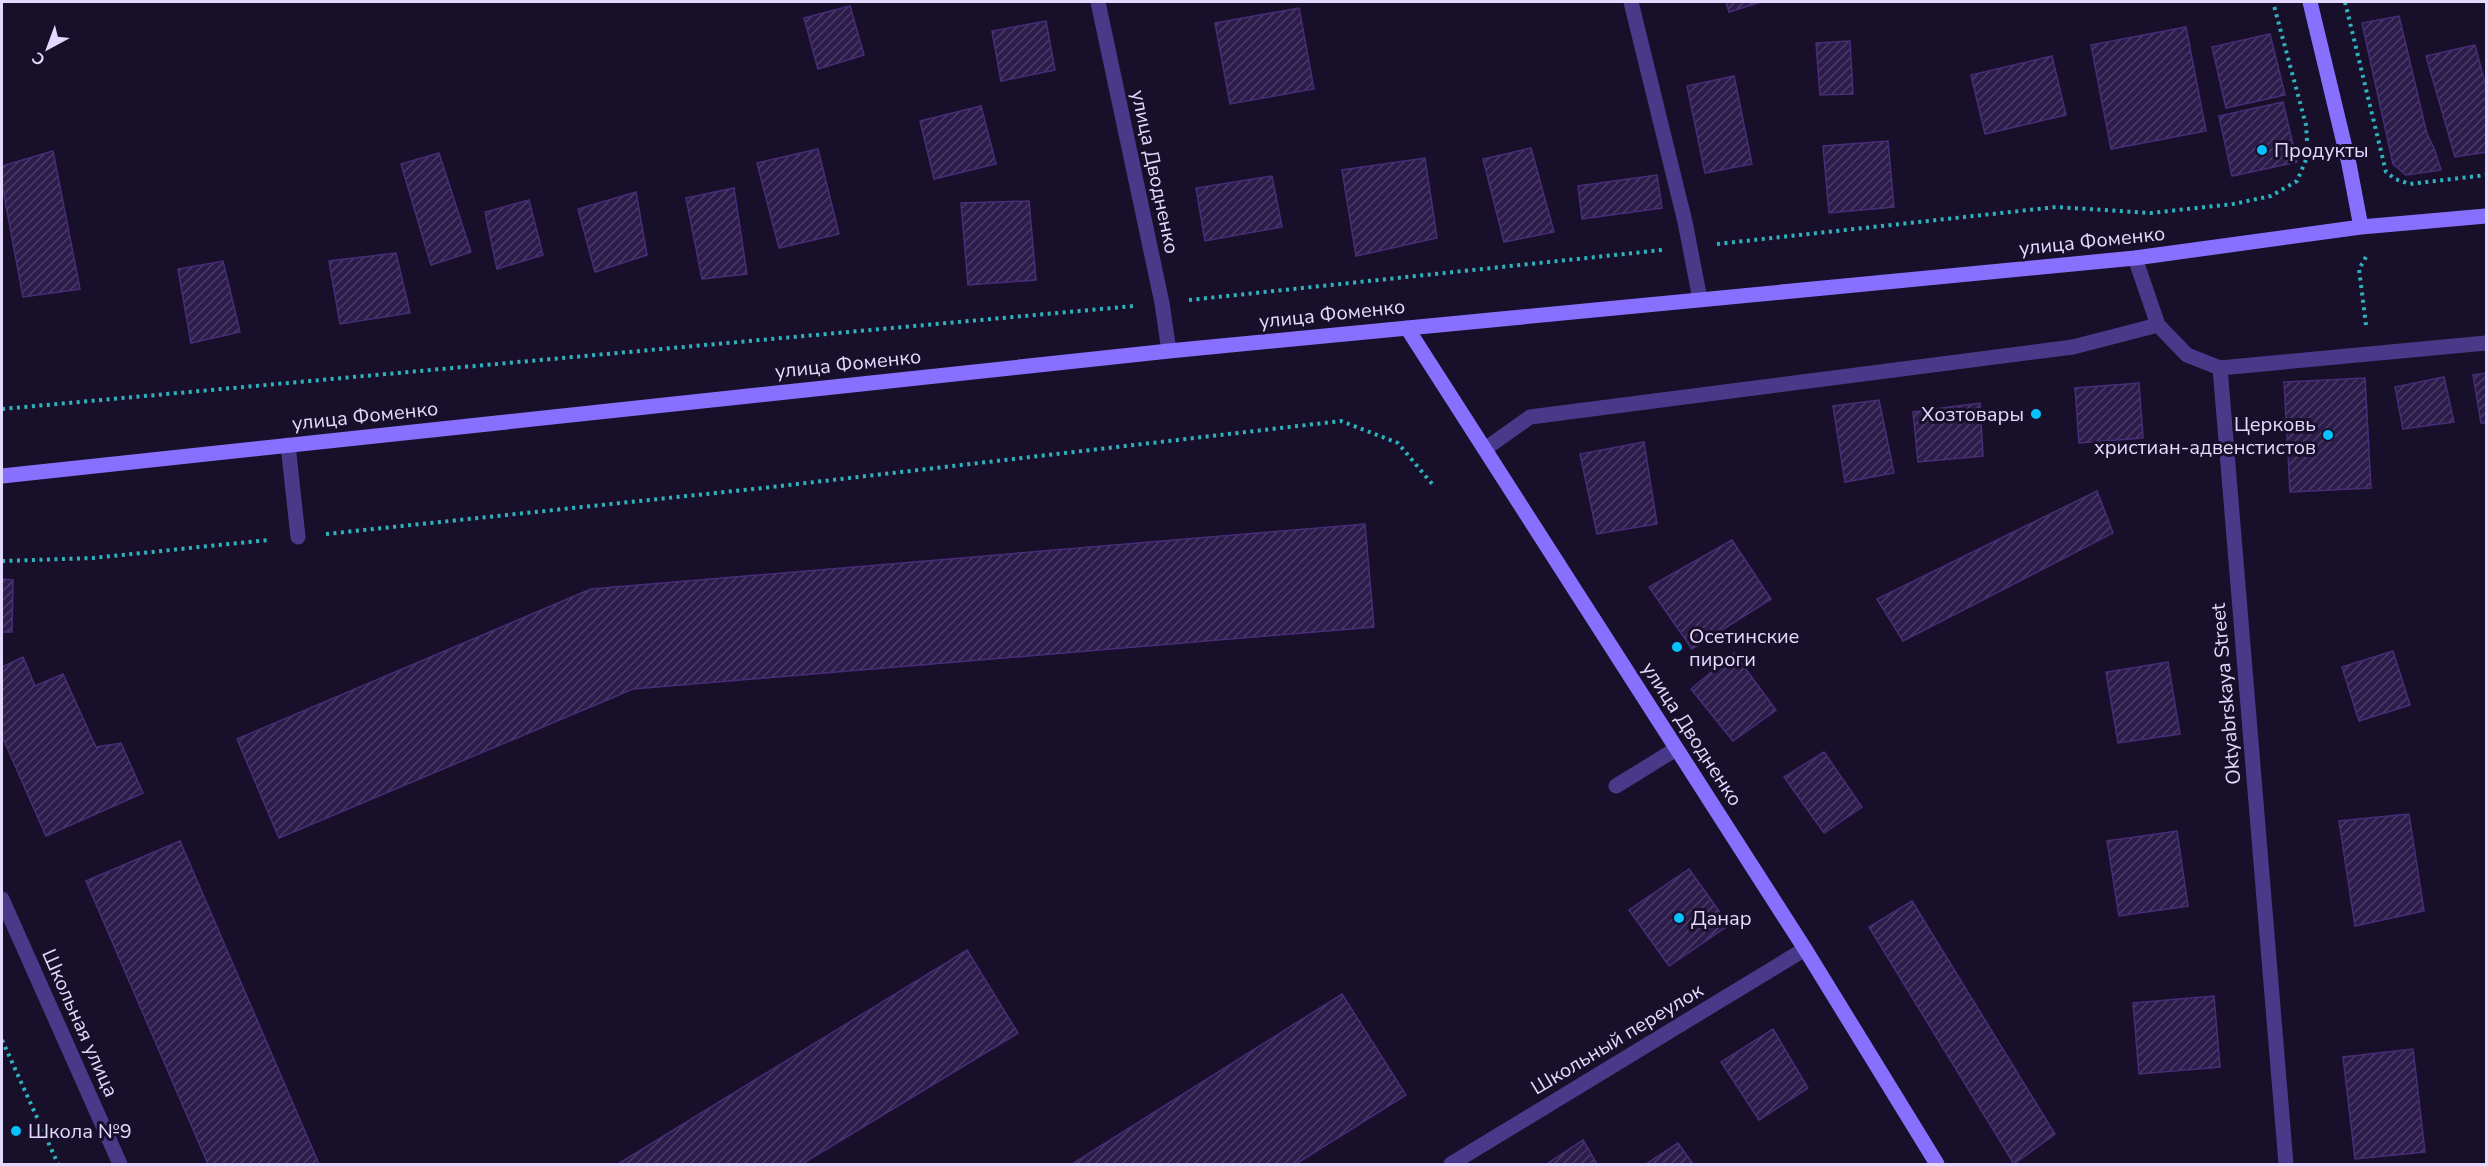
<svg xmlns="http://www.w3.org/2000/svg" width="2488" height="1166" font-family="'Nunito Sans',sans-serif">
	<defs>
		<pattern id="building-hatch" width="6" height="6" patternUnits="userSpaceOnUse" patternTransform="scale(1.5)"><rect width="6" height="6" fill="#2c1c4b"/><path d="M-1 1l2-2M0 6l6-6M5 7l2-2" fill="none" stroke="#4a3c66"/></pattern>
	</defs>
	<rect width="100%" height="100%" fill="#18102a"/>
	<!-- building -->
	<path fill="url(#building-hatch)" stroke="#472d77" stroke-width="1.5" d="M1726 2H1761L1729 12Z
		M850 6 864 55 818 69 804 18Z
		M1299 8 1314 89 1230 104 1215 23Z
		M2399 16 2427 134 2434 148 2441 170 2406 175 2393 164 2362 23Z
		M1046 21 1055 70 1001 81 992 31Z
		M2186 27 2206 131 2111 149 2091 45Z
		M2270 34 2285 95 2226 108 2212 47Z
		M1850 41 1853 94 1820 95 1816 43Z
		M2475 45 2486 87V152L2455 157 2426 56Z
		M2052 56 2066 115 1985 134 1971 75Z
		M1734 76 1752 164 1705 173 1687 86Z
		M2283 102 2297 162 2232 176 2219 116Z
		M981 106 996 164 934 179 920 121Z
		M1888 141 1894 207 1829 213 1823 146Z
		M1531 148 1554 232 1504 242 1483 159Z
		M818 149 839 234 779 248 757 163Z
		M53 151 80 289 23 297 2 184V166Z
		M439 153 471 252 431 265 401 164Z
		M1425 158 1437 238 1356 256 1342 170Z
		M1657 175 1662 208 1582 219 1578 186Z
		M1272 176 1282 227 1205 241 1196 188Z
		M734 188 747 274 702 279 686 198Z
		M636 192 647 255 595 272 578 209Z
		M529 200 543 255 497 269 485 212Z
		M1029 201 1036 280 968 285 961 203Z
		M396 253 410 313 340 324 329 261Z
		M223 261 240 332 191 343 178 269Z
		M2486 373V423H2481L2473 375Z
		M2444 377 2454 422 2403 429 2395 387Z
		M2365 378 2371 488 2290 492 2284 382Z
		M2139 383 2143 438 2079 443 2075 388Z
		M1879 400 1894 473 1845 482 1833 406Z
		M1980 403 1983 456 1918 462 1913 412Z
		M1644 442 1657 524 1597 534 1580 454Z
		M2097 491 2113 533 1903 641 1877 599Z
		M1365 524 1374 627 633 689 279 838 237 739 591 589Z
		M1732 540 1771 599 1692 649 1649 587Z
		M2 579 13 580 12 632H2Z
		M2393 651 2410 705 2359 721 2342 667Z
		M1734 653 1776 710 1733 741 1691 689Z
		M23 657 35 686 63 674 96 747 121 743 143 793 46 836 2 736V667Z
		M2168 662 2180 734 2118 743 2106 672Z
		M1824 752 1862 807 1824 833 1784 777Z
		M2409 814 2424 911 2355 926 2339 821Z
		M2177 831 2188 906 2119 916 2107 841Z
		M180 841 319 1164H208L86 881Z
		M1689 869 1729 925 1669 966 1629 910Z
		M1912 901 2055 1134 2014 1164 1869 927Z
		M967 950 1018 1033 802 1164H618Z
		M1342 994 1406 1095 1296 1164H1072Z
		M2214 996 2220 1067 2139 1074 2133 1003Z
		M1773 1029 1808 1088 1759 1120 1721 1062Z
		M2413 1049 2425 1152 2355 1159 2343 1057Z
		M1583 1140 1597 1164H1549L1548 1163Z
		M1678 1143 1693 1164H1646Z"/>
	<g fill="none" stroke-linecap="round" stroke-linejoin="round">
		<!-- path -->
		<path stroke="#2eb2be" stroke-width="4" stroke-dasharray="3 4.5" stroke-linecap="butt" d="M2345 2 2386 172 2395 179 2410 184 2486 175
			M1717 244 2056 207 2151 213 2233 204 2271 196 2297 181 2308 155 2306 125 2273 2
			M2366 257 2359 269 2366 325
			M1189 300 1662 250
			M2 409 1134 306
			M326 534 763 488 1341 421 1398 443 1433 485
			M2 561 93 558 268 540
			M2 1040 58 1164"/>
		<!-- lane -->
		<path stroke="#493a89" stroke-width="15" d="M1631 2 1685 222 1700 299
			M2220 368 2486 343
			M288 445 298 537
			M1485 449 1530 417 2073 347 2158 325
			M1616 786 1676 749"/>
		<!-- street -->
		<path stroke="#493a89" stroke-width="15" d="M1098 2 1162 303 1169 351
			M2135 258 2158 325 2187 355 2220 368 2286 1164
			M2 899 120 1164
			M1451 1164 1805 949"/>
		<!-- secondary -->
		<path stroke="#8870ff" stroke-width="15" d="M2310 2 2349 164 2361 227
			M1407 328 1805 949 1937 1164
			M2 476 1169 351 2135 258 2361 227 2486 216"/>
	</g>
	<!-- markers -->
	<g fill="#05c2ff" stroke="#18102a" stroke-width="2">
		<circle cx="2262" cy="150" r="6"/>
		<circle cx="2036" cy="414" r="6"/>
		<circle cx="2328" cy="435" r="6"/>
		<circle cx="1677" cy="647" r="6"/>
		<circle cx="1679" cy="918" r="6"/>
		<circle cx="16" cy="1131" r="6"/>
	</g>
	<g text-anchor="middle" dominant-baseline="central" stroke-width="6" stroke-linejoin="round" paint-order="stroke">
		<!-- poi labels -->
		<g font-size="20" fill="#e3d9ff" stroke="#18102a" text-anchor="start">
			<text x="2274" y="150">Продукты</text>
			<text x="2024" y="414" text-anchor="end">Хозтовары</text>
			<text x="2316" y="424" text-anchor="end">Церковь<tspan x="2316" dy="23">христиан-адвенстистов</tspan></text>
			<text x="1689" y="636">Осетинские<tspan x="1689" dy="23">пироги</tspan></text>
			<text x="1691" y="918">Данар</text>
			<text x="28" y="1131">Школа №9</text>
		</g>
		<!-- street labels -->
		<g font-size="20" fill="#e3d9ff" stroke="#18102a">
			<text transform="translate(1155 172) rotate(78)">улица Дводненко</text>
			<text transform="translate(2092 241) rotate(-6)">улица Фоменко</text>
			<text transform="translate(1332 314) rotate(-6)">улица Фоменко</text>
			<text transform="translate(848 364) rotate(-6)">улица Фоменко</text>
			<text transform="translate(365 416) rotate(-6)">улица Фоменко</text>
			<text transform="translate(2226 694) rotate(-95)">Oktyabrskaya Street</text>
			<text transform="translate(1692 734) rotate(57)">улица Дводненко</text>
			<text transform="translate(80 1023) rotate(66)">Школьная улица</text>
			<text transform="translate(1617 1039) rotate(-31)">Школьный переулок</text>
		</g>
	</g>
	<!-- border -->
	<rect width="2488" height="1166" fill="none" stroke="#e3d9ff" stroke-width="6"/>
	<!-- north arrow -->
	<g transform="translate(48 48) rotate(221)" stroke="#18102a" stroke-width="4.5" paint-order="stroke">
	<path d="M0-4.5L10 22L0 15L-10 22Z" fill="#e3d9ff"/>
	<text y="-9" font-size="16" font-weight="bold" text-anchor="middle" fill="#e3d9ff">С</text>
	</g>
</svg>
